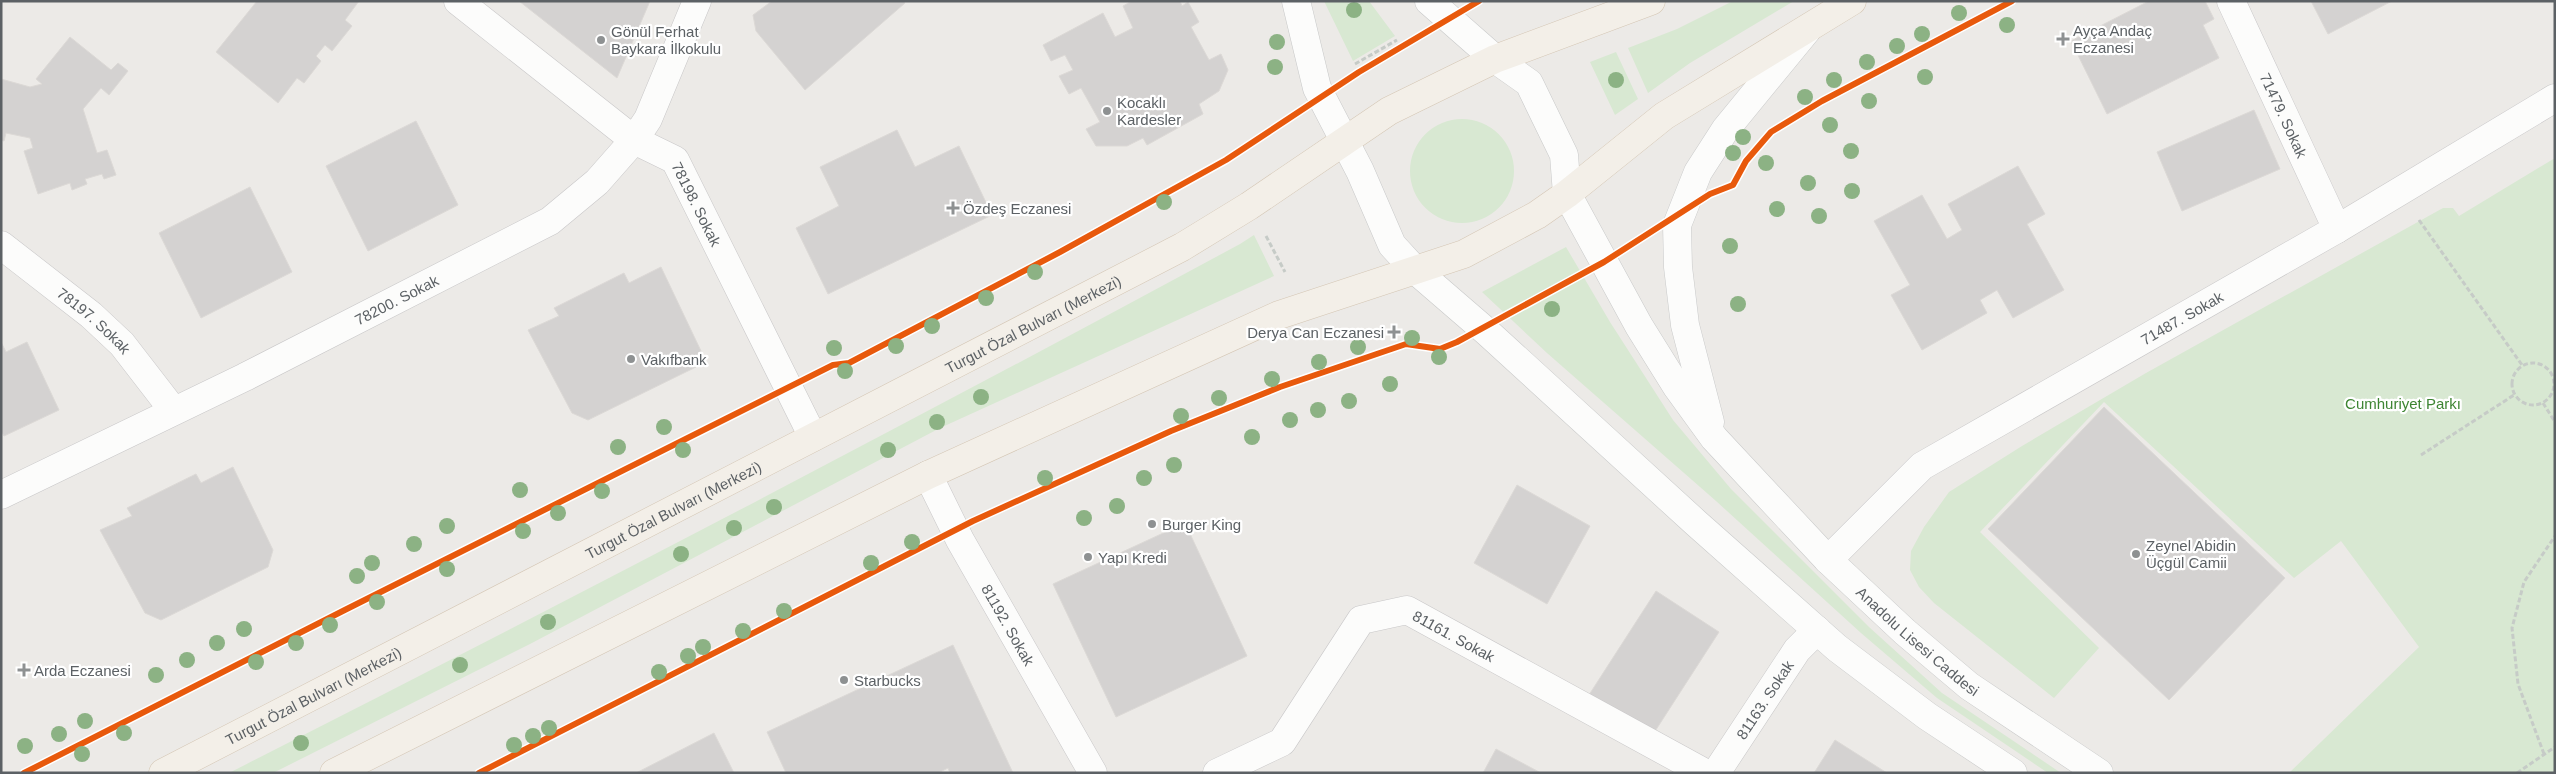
<svg xmlns="http://www.w3.org/2000/svg" width="2556" height="774" font-family="Arial,sans-serif">
	<rect width="100%" height="100%" fill="#eceae7"/>
	<!-- green -->
	<path fill="#d8e8d2" d="M1324 1H1369L1395 36 1353 61Z
		M1733 1H1794L1690 63 1648 93 1628 48 1677 29Z
		M1616 52 1638 99 1615 115 1590 62Z
		M1410 171a52 52 0 1 1 104 0a52 52 0 1 1-104 0Z
		M2555 158V773H2289L2419 647 2341 541 2294 578 2104 402 1980 532 2099 648 2054 698 1934 603 1919 587 1910 570 1911 551 1924 527 1949 492 2022 446 2146 373 2443 208H2453L2459 216Z
		M1254 235 1274 276 940 428 530 644 273 773H229C568 601 905 425 1240 244Z
		M1566 247 1610 322 1673 420 1731 489 1869 627 1942 693 2061 773H2048L1937 698 1861 633 1716 501 1547 353 1482 292Z"/>
	<!-- building -->
	<path fill="#d4d2d1" stroke="#dcd9d6" d="M257 1H359L345 20 352 26 332 51 325 45 316 56 321 61 304 83 297 78 278 103 216 52Z
		M519 1H650L617 78Z
		M772 1H903L905 3 805 90 756 31 753 15Z
		M1132 1H1180L1182 6 1188 2 1199 22 1191 27 1209 60 1221 54 1228 70 1219 91 1199 104 1203 114 1147 145 1143 138 1127 146H1096L1086 129 1100 122 1081 88 1069 94 1059 76 1073 70 1065 55 1051 61 1043 45 1103 13 1115 37 1133 28 1123 6Z
		M2149 1H2205L2214 19 2203 25 2219 58 2107 114 2071 41Z
		M2311 1H2392L2328 34Z
		M70 37 111 70 118 63 128 71 109 95 101 88 83 109 97 153 107 150 116 175 104 179 102 174 85 179 87 184 72 190 70 183 38 194 24 151 33 148 30 138 6 133 4 141 1 140V79L30 87 42 84 36 79Z
		M2254 110 2280 169 2182 211 2157 152Z
		M416 121 458 205 368 251 326 166Z
		M897 130 915 167 959 146 992 215 828 294 796 228 839 206 820 167Z
		M2018 166 2045 214 2027 224 2064 290 2013 318 1997 290 1980 300 1987 313 1922 350 1891 295 1910 285 1874 221 1922 195 1947 239 1962 230 1948 204Z
		M250 187 292 272 201 318 159 233Z
		M661 267 701 351 696 367 588 420 572 413 528 330 559 316 554 308 624 273 629 283Z
		M1 342 6 352 27 342 59 410 4 436 1 431Z
		M2104 407 2285 578 2169 700 1988 529Z
		M233 467 273 550 268 567 161 620 145 613 100 530 132 516 127 508 196 474 201 483Z
		M1517 485 1590 526 1547 604 1474 563Z
		M1185 523 1247 656 1116 717 1053 584Z
		M1656 591 1719 632 1650 739 1587 698Z
		M953 645 1013 773H950L948 768 938 773H786L767 732Z
		M714 733 734 773H636Z
		M1835 740 1887 773H1814Z
		M1496 749 1541 773H1483Z"/>
	<g fill="none" stroke-linecap="round" stroke-linejoin="round">
		<!-- minor casing -->
		<g stroke="#c8c7c8" stroke-width="29">
			<g id="minor">
				<path id="s1" d="M458 1 634 140 675 160 813 437"/>
				<path id="s2" d="M2231 1 2337 229"/>
				<path id="s3" d="M1 245 91 315 122 344 173 410"/>
				<path id="s4" d="M928 475 960 540 1093 773"/>
				<path id="s5" d="M1 495 245 377 550 221 597 182 634 140 648 119 697 1"/>
				<path id="s6" d="M1828 560 1922 466 2337 229 2555 98"/>
				<path id="s7" d="M1217 773 1282 742 1361 620 1407 610 1705 773"/>
				<path id="s8" d="M1716 773 1797 650 1817 630"/>
			</g>
		</g>
		<!-- secondary casing -->
		<g stroke="#c8c9c9" stroke-width="29">
			<g id="secondary">
				<path d="M1296 1 1317 88 1360 171 1392 245 1414 269 1487 332 1696 523 1837 648 1927 716 2013 773"/>
				<path id="s9" d="M1429 1 1495 59 1529 83 1564 155 1567 194 1639 326 1677 387 1714 438 1828 560 1905 632 1969 686 2099 773"/>
				<path d="M1710 422 1685 325 1678 267 1677 225 1698 172 1725 130 1807 30"/>
			</g>
		</g>
		<!-- primary casing -->
		<g stroke="#d4c6b4" stroke-width="29">
			<g id="primary">
				<path id="s10" d="M163 773 1182 247 1249 206 1389 111 1495 59 1651 1"/>
				<path d="M334 773 928 475 1279 315 1464 254 1537 215 1567 194 1664 116 1852 1"/>
			</g>
		</g>
		<!-- path -->
		<path stroke="#c6cbc7" stroke-width="3" stroke-dasharray="5 2.5" stroke-linecap="butt" d="M1355 64 1397 40
			M2419 220 2522 365
			M1266 236 1285 272
			M2512 384a21 21 0 1 1 42 0a21 21 0 1 1-42 0Z
			M2543 403 2555 422
			M2421 455 2514 395
			M2544 754 2518 684 2512 628 2524 582 2555 536
			M2517 773 2555 747"/>
		<!-- minor -->
		<use href="#minor" stroke="#fcfcfb" stroke-width="28"/>
		<!-- secondary -->
		<use href="#secondary" stroke="#fcfcfb" stroke-width="28"/>
		<!-- primary -->
		<use href="#primary" stroke="#f3efe8" stroke-width="28"/>
		<!-- cycleway casing -->
		<g stroke="#fff" stroke-width="9">
			<path id="cycleway" d="M24 773C293 636 563 499 833 365L849 363 1060 252 1226 160 1359 72 1479 1
				M479 773 973 521 1171 431 1280 387 1406 344 1440 349 1457 342 1604 262 1710 194 1733 185 1746 161 1771 132 1822 101 2012 1"/>
		</g>
		<!-- cycleway -->
		<use href="#cycleway" stroke="#e8590c" stroke-width="6"/>
	</g>
	<!-- trees -->
	<g fill="#8cb284">
		<circle cx="1354" cy="10" r="8"/>
		<circle cx="1959" cy="13" r="8"/>
		<circle cx="2007" cy="25" r="8"/>
		<circle cx="1922" cy="34" r="8"/>
		<circle cx="1277" cy="42" r="8"/>
		<circle cx="1897" cy="46" r="8"/>
		<circle cx="1867" cy="62" r="8"/>
		<circle cx="1275" cy="67" r="8"/>
		<circle cx="1925" cy="77" r="8"/>
		<circle cx="1616" cy="80" r="8"/>
		<circle cx="1834" cy="80" r="8"/>
		<circle cx="1805" cy="97" r="8"/>
		<circle cx="1869" cy="101" r="8"/>
		<circle cx="1830" cy="125" r="8"/>
		<circle cx="1743" cy="137" r="8"/>
		<circle cx="1851" cy="151" r="8"/>
		<circle cx="1733" cy="153" r="8"/>
		<circle cx="1766" cy="163" r="8"/>
		<circle cx="1808" cy="183" r="8"/>
		<circle cx="1852" cy="191" r="8"/>
		<circle cx="1164" cy="202" r="8"/>
		<circle cx="1777" cy="209" r="8"/>
		<circle cx="1819" cy="216" r="8"/>
		<circle cx="1730" cy="246" r="8"/>
		<circle cx="1035" cy="272" r="8"/>
		<circle cx="986" cy="298" r="8"/>
		<circle cx="1738" cy="304" r="8"/>
		<circle cx="1552" cy="309" r="8"/>
		<circle cx="932" cy="326" r="8"/>
		<circle cx="1412" cy="338" r="8"/>
		<circle cx="896" cy="346" r="8"/>
		<circle cx="1358" cy="347" r="8"/>
		<circle cx="834" cy="348" r="8"/>
		<circle cx="1439" cy="357" r="8"/>
		<circle cx="1319" cy="362" r="8"/>
		<circle cx="845" cy="371" r="8"/>
		<circle cx="1272" cy="379" r="8"/>
		<circle cx="1390" cy="384" r="8"/>
		<circle cx="981" cy="397" r="8"/>
		<circle cx="1219" cy="398" r="8"/>
		<circle cx="1349" cy="401" r="8"/>
		<circle cx="1318" cy="410" r="8"/>
		<circle cx="1181" cy="416" r="8"/>
		<circle cx="1290" cy="420" r="8"/>
		<circle cx="937" cy="422" r="8"/>
		<circle cx="664" cy="427" r="8"/>
		<circle cx="1252" cy="437" r="8"/>
		<circle cx="618" cy="447" r="8"/>
		<circle cx="683" cy="450" r="8"/>
		<circle cx="888" cy="450" r="8"/>
		<circle cx="1174" cy="465" r="8"/>
		<circle cx="1045" cy="478" r="8"/>
		<circle cx="1144" cy="478" r="8"/>
		<circle cx="520" cy="490" r="8"/>
		<circle cx="602" cy="491" r="8"/>
		<circle cx="1117" cy="506" r="8"/>
		<circle cx="774" cy="507" r="8"/>
		<circle cx="558" cy="513" r="8"/>
		<circle cx="1084" cy="518" r="8"/>
		<circle cx="447" cy="526" r="8"/>
		<circle cx="734" cy="528" r="8"/>
		<circle cx="523" cy="531" r="8"/>
		<circle cx="912" cy="542" r="8"/>
		<circle cx="414" cy="544" r="8"/>
		<circle cx="681" cy="554" r="8"/>
		<circle cx="372" cy="563" r="8"/>
		<circle cx="871" cy="563" r="8"/>
		<circle cx="447" cy="569" r="8"/>
		<circle cx="357" cy="576" r="8"/>
		<circle cx="377" cy="602" r="8"/>
		<circle cx="784" cy="611" r="8"/>
		<circle cx="548" cy="622" r="8"/>
		<circle cx="330" cy="625" r="8"/>
		<circle cx="244" cy="629" r="8"/>
		<circle cx="743" cy="631" r="8"/>
		<circle cx="217" cy="643" r="8"/>
		<circle cx="296" cy="643" r="8"/>
		<circle cx="703" cy="647" r="8"/>
		<circle cx="688" cy="656" r="8"/>
		<circle cx="187" cy="660" r="8"/>
		<circle cx="256" cy="662" r="8"/>
		<circle cx="460" cy="665" r="8"/>
		<circle cx="659" cy="672" r="8"/>
		<circle cx="156" cy="675" r="8"/>
		<circle cx="85" cy="721" r="8"/>
		<circle cx="549" cy="728" r="8"/>
		<circle cx="124" cy="733" r="8"/>
		<circle cx="59" cy="734" r="8"/>
		<circle cx="533" cy="736" r="8"/>
		<circle cx="301" cy="743" r="8"/>
		<circle cx="514" cy="745" r="8"/>
		<circle cx="25" cy="746" r="8"/>
		<circle cx="82" cy="754" r="8"/>
	</g>
	<!-- markers -->
	<g fill="#8e9192" stroke="#fff" stroke-width="2">
		<path d="M2060.5 31.5h5v5h5v5h-5v5h-5v-5h-5v-5h5z"/>
		<circle cx="601" cy="40" r="5"/>
		<circle cx="1107" cy="111" r="5"/>
		<path d="M950.5 200.5h5v5h5v5h-5v5h-5v-5h-5v-5h5z"/>
		<path d="M1391.5 324.5h5v5h5v5h-5v5h-5v-5h-5v-5h5z"/>
		<circle cx="631" cy="359" r="5"/>
		<circle cx="1152" cy="524" r="5"/>
		<circle cx="2136" cy="554" r="5"/>
		<circle cx="1088" cy="557" r="5"/>
		<path d="M21.5 662.5h5v5h5v5h-5v5h-5v-5h-5v-5h5z"/>
		<circle cx="844" cy="680" r="5"/>
	</g>
	<g text-anchor="middle" dominant-baseline="central" stroke-width="4.5" stroke-linejoin="round" paint-order="stroke">
		<!-- poi labels -->
		<g font-size="15" fill="#5c6165" stroke="#fff" text-anchor="start">
			<text x="2073" y="30">Ayça Andaç<tspan x="2073" dy="17">Eczanesi</tspan></text>
			<text x="611" y="31">Gönül Ferhat<tspan x="611" dy="17">Baykara İlkokulu</tspan></text>
			<text x="1117" y="102">Kocaklı<tspan x="1117" dy="17">Kardesler</tspan></text>
			<text x="963" y="208">Özdeş Eczanesi</text>
			<text x="1384" y="332" text-anchor="end">Derya Can Eczanesi</text>
			<text x="641" y="359">Vakıfbank</text>
			<text x="1162" y="524">Burger King</text>
			<text x="2146" y="545">Zeynel Abidin<tspan x="2146" dy="17">Üçgül Camii</tspan></text>
			<text x="1098" y="557">Yapı Kredi</text>
			<text x="34" y="670">Arda Eczanesi</text>
			<text x="854" y="680">Starbucks</text>
		</g>
		<!-- street labels -->
		<g font-size="15" fill="#5c6165" stroke="#fff">
			<text stroke="none"><textPath href="#s2" startOffset="126">71479. Sokak</textPath></text>
			<text stroke="none"><textPath href="#s1" startOffset="319">78198. Sokak</textPath></text>
			<text stroke="none"><textPath href="#s5" startOffset="441">78200. Sokak</textPath></text>
			<text stroke="none"><textPath href="#s6" startOffset="432">71487. Sokak</textPath></text>
			<text stroke="none"><textPath href="#s3" startOffset="120">78197. Sokak</textPath></text>
			<text stroke="none"><textPath href="#s10" startOffset="979">Turgut Özal Bulvarı (Merkezi)</textPath></text>
			<text stroke="none"><textPath href="#s10" startOffset="574">Turgut Özal Bulvarı (Merkezi)</textPath></text>
			<text stroke="none"><textPath href="#s4" startOffset="170">81192. Sokak</textPath></text>
			<text stroke="none"><textPath href="#s7" startOffset="318">81161. Sokak</textPath></text>
			<text stroke="none"><textPath href="#s9" startOffset="822">Anadolu Lisesi Caddesi</textPath></text>
			<text stroke="none"><textPath href="#s10" startOffset="169">Turgut Özal Bulvarı (Merkezi)</textPath></text>
			<text stroke="none"><textPath href="#s8" startOffset="88">81163. Sokak</textPath></text>
		</g>
		<!-- park labels -->
		<g font-size="15" fill="#3e8533" stroke="#fff">
			<text x="2403" y="403">Cumhuriyet Parkı</text>
		</g>
	</g>
	<!-- border -->
	<rect width="2556" height="774" fill="none" stroke="#5c6165" stroke-width="5"/>
</svg>
